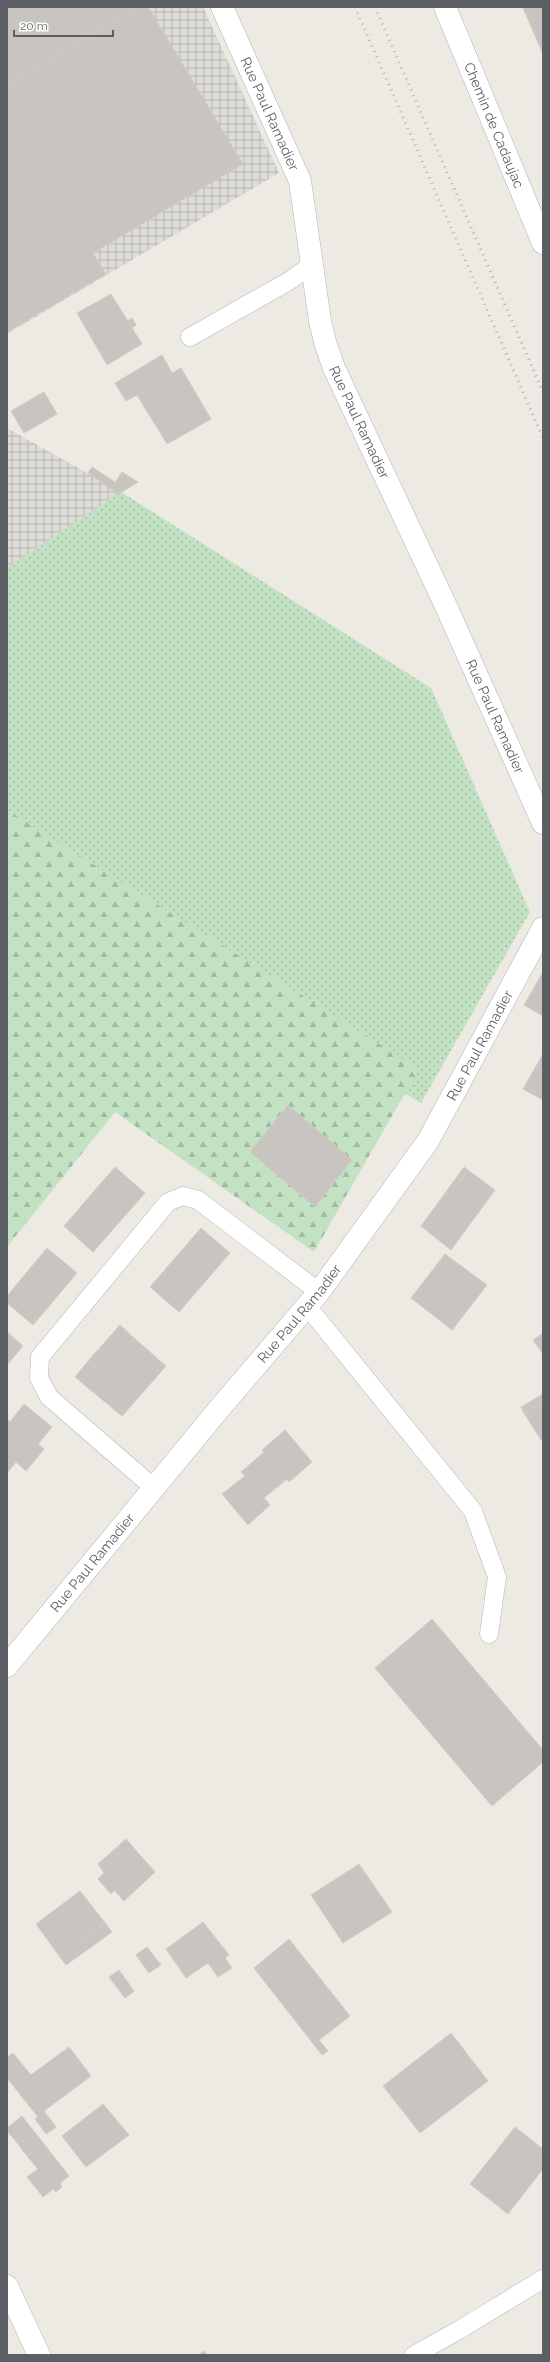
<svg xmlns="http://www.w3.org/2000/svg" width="550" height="2362" font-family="Raleway,sans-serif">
	<defs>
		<pattern id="industrial-grid" width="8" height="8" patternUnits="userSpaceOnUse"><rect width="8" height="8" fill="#dedcd8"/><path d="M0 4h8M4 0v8" fill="none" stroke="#b7b6b3"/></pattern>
		<pattern id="grass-dots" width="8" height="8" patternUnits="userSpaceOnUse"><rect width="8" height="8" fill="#c3e2c3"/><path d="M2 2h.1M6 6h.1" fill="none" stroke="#a2baa2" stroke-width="1.8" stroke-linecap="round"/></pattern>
		<pattern id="forest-firs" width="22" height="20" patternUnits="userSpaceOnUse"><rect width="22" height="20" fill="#c3e2c3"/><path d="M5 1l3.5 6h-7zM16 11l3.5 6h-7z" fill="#a2baa2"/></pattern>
	</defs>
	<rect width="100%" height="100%" fill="#edeae4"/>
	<!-- industrial -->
	<path fill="url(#industrial-grid)" d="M7 7H203L279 173 7 334Z
		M7 428 121 492 7 568Z"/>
	<!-- grass -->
	<path fill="url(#grass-dots)" d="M121 492 431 688 530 912 421 1103 7 855V568Z"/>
	<!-- forest -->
	<path fill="url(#forest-firs)" d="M7 810 419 1069 314 1252 115 1112 7 1247Z"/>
	<!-- building -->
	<path fill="#c8c5c0" stroke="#d1ccc3" d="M7 7H138L7 86Z
		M138 7H148L243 164 93 253 106 274 7 332V86Z
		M543 7V54L523 8Z
		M111 294 142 344 107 365 77 313Z
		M132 318 136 325 131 328 128 321Z
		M162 355 172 373 181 368 211 419 167 444 137 395 126 401 115 383Z
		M44 392 57 414 24 433 11 411Z
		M92 467 115 482 111 489 88 473Z
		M122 472 138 482 119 494 111 489Z
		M543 972V1016L524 1005Z
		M543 1054V1100L523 1089Z
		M288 1105 352 1160 315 1207 250 1152Z
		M115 1167 145 1193 93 1252 64 1226Z
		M464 1167 468 1170 449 1195 446 1192Z
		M468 1170 495 1190 451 1250 421 1226 446 1192 449 1195Z
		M201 1228 230 1253 179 1312 150 1287Z
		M47 1248 77 1273 33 1325 7 1303V1296Z
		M445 1254 487 1285 452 1330 411 1298Z
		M120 1325 134 1338 104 1374 89 1360Z
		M7 1332 23 1346 7 1365Z
		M543 1333V1352L542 1353 533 1340Z
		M134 1338 166 1366 122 1416 75 1377 89 1360 104 1374Z
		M543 1394V1402L524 1413 521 1407Z
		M543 1402V1439L541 1440 524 1413Z
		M24 1404 52 1427 38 1444 44 1449 26 1471 16 1462 7 1473V1419L10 1422Z
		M285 1430 312 1462 289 1482 287 1479 264 1498 270 1505 248 1525 222 1494 245 1476 241 1472 264 1452 262 1450Z
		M432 1619 543 1750V1762L492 1806 375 1668Z
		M126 1839 155 1872 124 1901 114 1890 111 1894 98 1879 104 1873 98 1864Z
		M359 1864 392 1912 343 1943 311 1895Z
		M80 1891 105 1923 60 1957 36 1924Z
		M203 1922 229 1955 225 1958 232 1968 218 1977 208 1963 186 1978 166 1949Z
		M105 1923 112 1932 66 1965 60 1957Z
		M289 1939 350 2016 319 2040 328 2051 322 2055 254 1968Z
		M147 1947 161 1965 149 1973 136 1955Z
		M119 1970 134 1991 125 1998 109 1977Z
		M451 2033 488 2081 420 2133 383 2086Z
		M69 2047 91 2076 44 2111 56 2127 46 2134 35 2119 38 2117 7 2078V2057L13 2053 31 2075Z
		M103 2104 129 2135 86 2167 62 2136Z
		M22 2116 69 2176 60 2183 62 2187 56 2192 53 2189 43 2197 27 2177 38 2169 27 2156 33 2152 23 2140 18 2144 7 2131V2128Z
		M515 2127 543 2149V2169L508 2214 470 2184Z
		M23 2140 33 2152 27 2156 18 2144Z
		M204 2351 207 2355H198Z"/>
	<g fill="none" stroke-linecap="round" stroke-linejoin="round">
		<!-- lane casing -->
		<g stroke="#b1b4b7" stroke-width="19">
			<path id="lane" d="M190 337 289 281 313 264
				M307 1306 473 1511 497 1577 489 1634
				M154 1488 49 1397 39 1378 40 1357 168 1202 183 1196 198 1200 319 1292
				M414 2355 459 2330 543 2279"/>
		</g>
		<!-- street casing -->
		<g stroke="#b1b4b7" stroke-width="23">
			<g id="street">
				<path id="s1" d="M222 7 300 181 320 321 325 342 334 368 445 604 543 823"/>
				<path id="s2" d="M445 7 543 243"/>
				<path id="s3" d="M7 1666 219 1409 319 1292 428 1141 543 928"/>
				<path d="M7 2286 39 2355"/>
			</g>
		</g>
		<!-- lane -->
		<use href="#lane" stroke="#fff" stroke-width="18"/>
		<!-- street -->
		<use href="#street" stroke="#fff" stroke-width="22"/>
		<!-- rail -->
		<path stroke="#b2b3b3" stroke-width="3" stroke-dasharray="1 5" stroke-linecap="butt" d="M355 7 543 438
			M375 7 543 392"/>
	</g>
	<g text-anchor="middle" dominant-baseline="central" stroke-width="3" stroke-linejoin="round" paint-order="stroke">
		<!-- street labels -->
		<g font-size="14" fill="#5c5f63" stroke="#fff">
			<text stroke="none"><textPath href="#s1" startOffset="117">Rue Paul Ramadier</textPath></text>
			<text stroke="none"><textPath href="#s2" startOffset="128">Chemin de Cadaujac</textPath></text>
			<text stroke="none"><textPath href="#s1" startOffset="441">Rue Paul Ramadier</textPath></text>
			<text stroke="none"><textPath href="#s1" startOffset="765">Rue Paul Ramadier</textPath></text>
			<text stroke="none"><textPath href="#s3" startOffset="782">Rue Paul Ramadier</textPath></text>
			<text stroke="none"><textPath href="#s3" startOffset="458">Rue Paul Ramadier</textPath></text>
			<text stroke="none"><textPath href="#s3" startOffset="134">Rue Paul Ramadier</textPath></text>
		</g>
	</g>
	<!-- border -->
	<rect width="550" height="2362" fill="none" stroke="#5c5f63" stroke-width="16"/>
	<!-- scale -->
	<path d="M14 30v6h99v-6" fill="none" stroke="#5c5f63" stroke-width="2"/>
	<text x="20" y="30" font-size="12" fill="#5c5f63" stroke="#ffffff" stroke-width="3" paint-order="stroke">20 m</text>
</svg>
